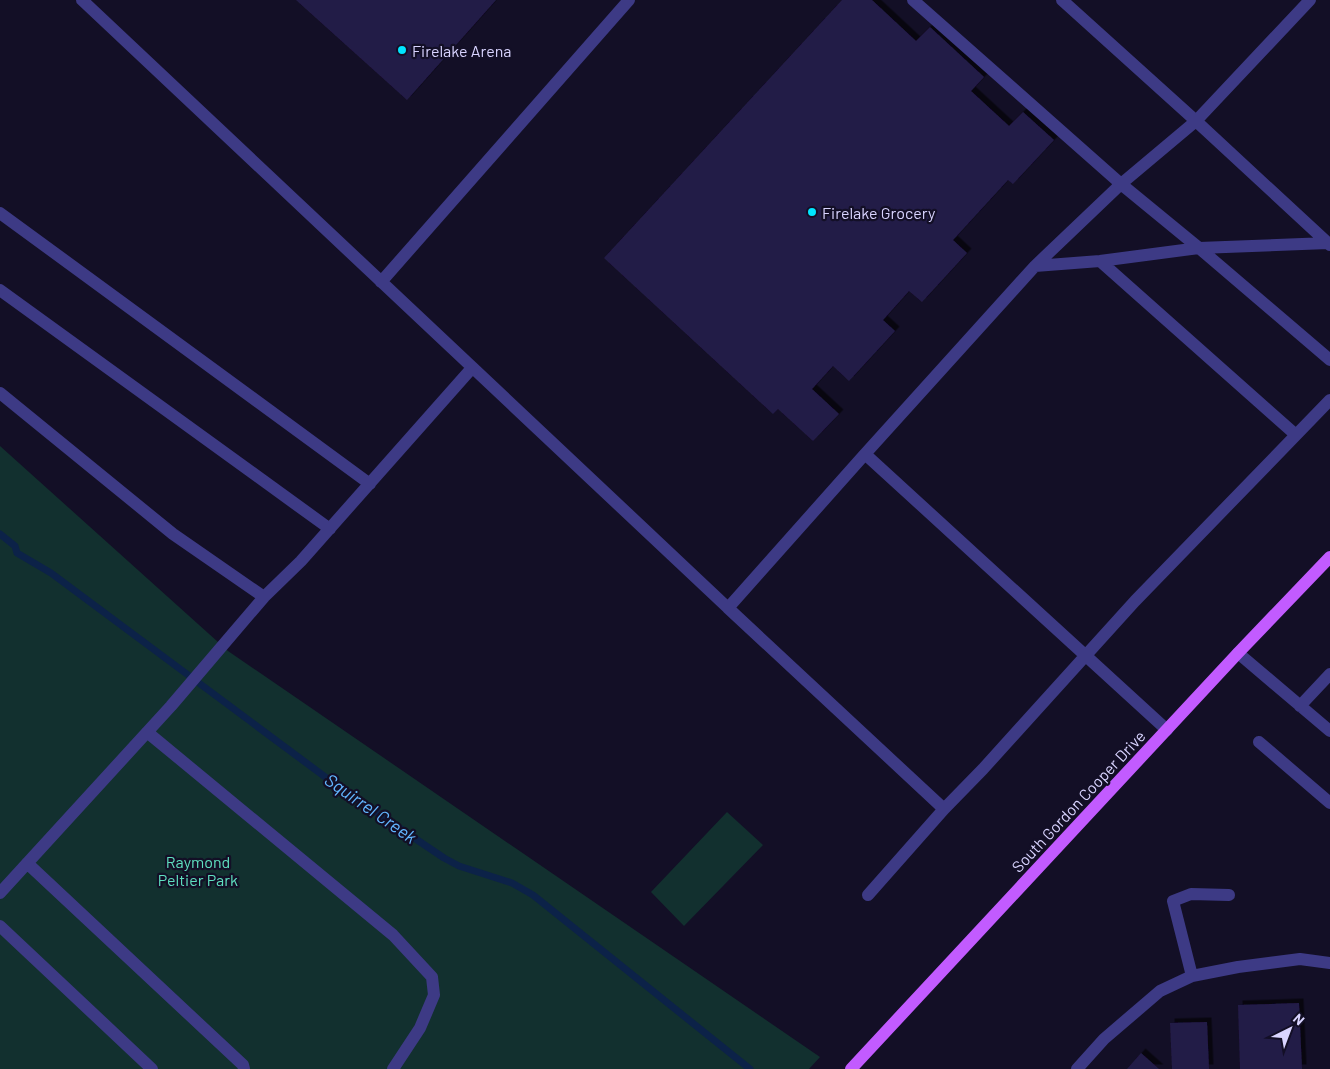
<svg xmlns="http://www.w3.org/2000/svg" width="1330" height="1069" font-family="Barlow,sans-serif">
	<defs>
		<filter id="shadow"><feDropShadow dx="4.5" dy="-4.5" stdDeviation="0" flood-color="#0009"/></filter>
	</defs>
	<rect width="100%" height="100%" fill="#130f26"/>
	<!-- green -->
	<path fill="#12302f" d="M0 446 228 651 820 1057 809 1069H0Z
		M727 812 763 845 684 926 651 892Z"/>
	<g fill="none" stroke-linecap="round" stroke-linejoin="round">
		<!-- stream -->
		<path stroke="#0c2248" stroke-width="7" d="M0 534 15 546 17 553 51 573 340 788 444 858 459 866 512 883 533 895 750 1069"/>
	</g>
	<!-- building -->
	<path fill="#241b47" filter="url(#shadow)" d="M296 0H496L407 100Z
		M842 0H872L916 41 930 27 984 77 971 91 1009 126 1023 112 1054 140 1013 184 1008 180 953 240 967 253 922 302 909 291 883 320 895 331 849 381 833 366 812 389 839 414 813 441 778 409 773 414 604 258Z
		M1299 1003 1302 1069H1240L1238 1005Z
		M1207 1022 1209 1069H1172L1170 1023Z
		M1141 1053 1159 1069H1127Z"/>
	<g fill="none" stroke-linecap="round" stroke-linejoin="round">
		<!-- minor -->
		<path stroke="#3d3a85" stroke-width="12" d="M82 0 728 608 865 454
			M913 0 1121 184 1199 248 1330 360
			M1062 0 1196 121 1310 0
			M0 213 370 484
			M1100 261 1296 435
			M1035 266 1121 184 1196 121 1330 245
			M381 282 629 0
			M0 290 330 529
			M0 393 173 534 264 597 301 561 472 368
			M728 608 944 809
			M1238 653 1330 731
			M1300 706 1330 674
			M1167 730 865 454 1035 266 1100 261 1199 248 1328 243
			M147 732 393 935 432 977 434 995 420 1028 393 1069
			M1259 742 1330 803
			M27 863 243 1065 244 1069
			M0 893 171 706 264 597
			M868 895 944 809 983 769 1135 601 1330 400
			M0 926 152 1069
			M1192 976 1173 901 1191 894 1229 895
			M1077 1069 1104 1039 1160 991 1192 976 1238 967 1300 959 1330 963"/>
		<!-- major -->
		<path stroke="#c25bff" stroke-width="12" d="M851 1069 1238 653 1330 557"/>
	</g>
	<!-- markers -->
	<g fill="#00e5ff" stroke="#130f26" stroke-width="2">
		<circle cx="402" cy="50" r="5"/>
		<circle cx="812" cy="212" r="5"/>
	</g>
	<g text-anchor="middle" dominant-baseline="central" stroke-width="4.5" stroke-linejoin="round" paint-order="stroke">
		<!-- poi labels -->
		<g font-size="16" fill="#d9d4ff" stroke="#130f26" text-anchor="start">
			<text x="412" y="50">Firelake Arena</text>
			<text x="822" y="212">Firelake Grocery</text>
		</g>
		<!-- street labels -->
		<g font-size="16" fill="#d9d4ff" stroke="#130f26">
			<text transform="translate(1078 801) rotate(-47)">South Gordon Cooper Drive</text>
		</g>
		<!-- park labels -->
		<g font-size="16" fill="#5fe0c0" stroke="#130f26">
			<text x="198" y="861">Raymond<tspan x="198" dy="18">Peltier Park</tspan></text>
		</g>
		<!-- water labels -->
		<g font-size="18" font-style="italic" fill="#62b6ff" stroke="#130f26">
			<text transform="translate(371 808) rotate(35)">Squirrel Creek</text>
		</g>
	</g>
	<!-- north arrow -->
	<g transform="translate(1290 1029) rotate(42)" stroke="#130f26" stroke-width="4" paint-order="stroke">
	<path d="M0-4L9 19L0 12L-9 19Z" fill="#d9d4ff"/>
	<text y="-8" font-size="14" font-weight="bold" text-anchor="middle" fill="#d9d4ff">N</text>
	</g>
</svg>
